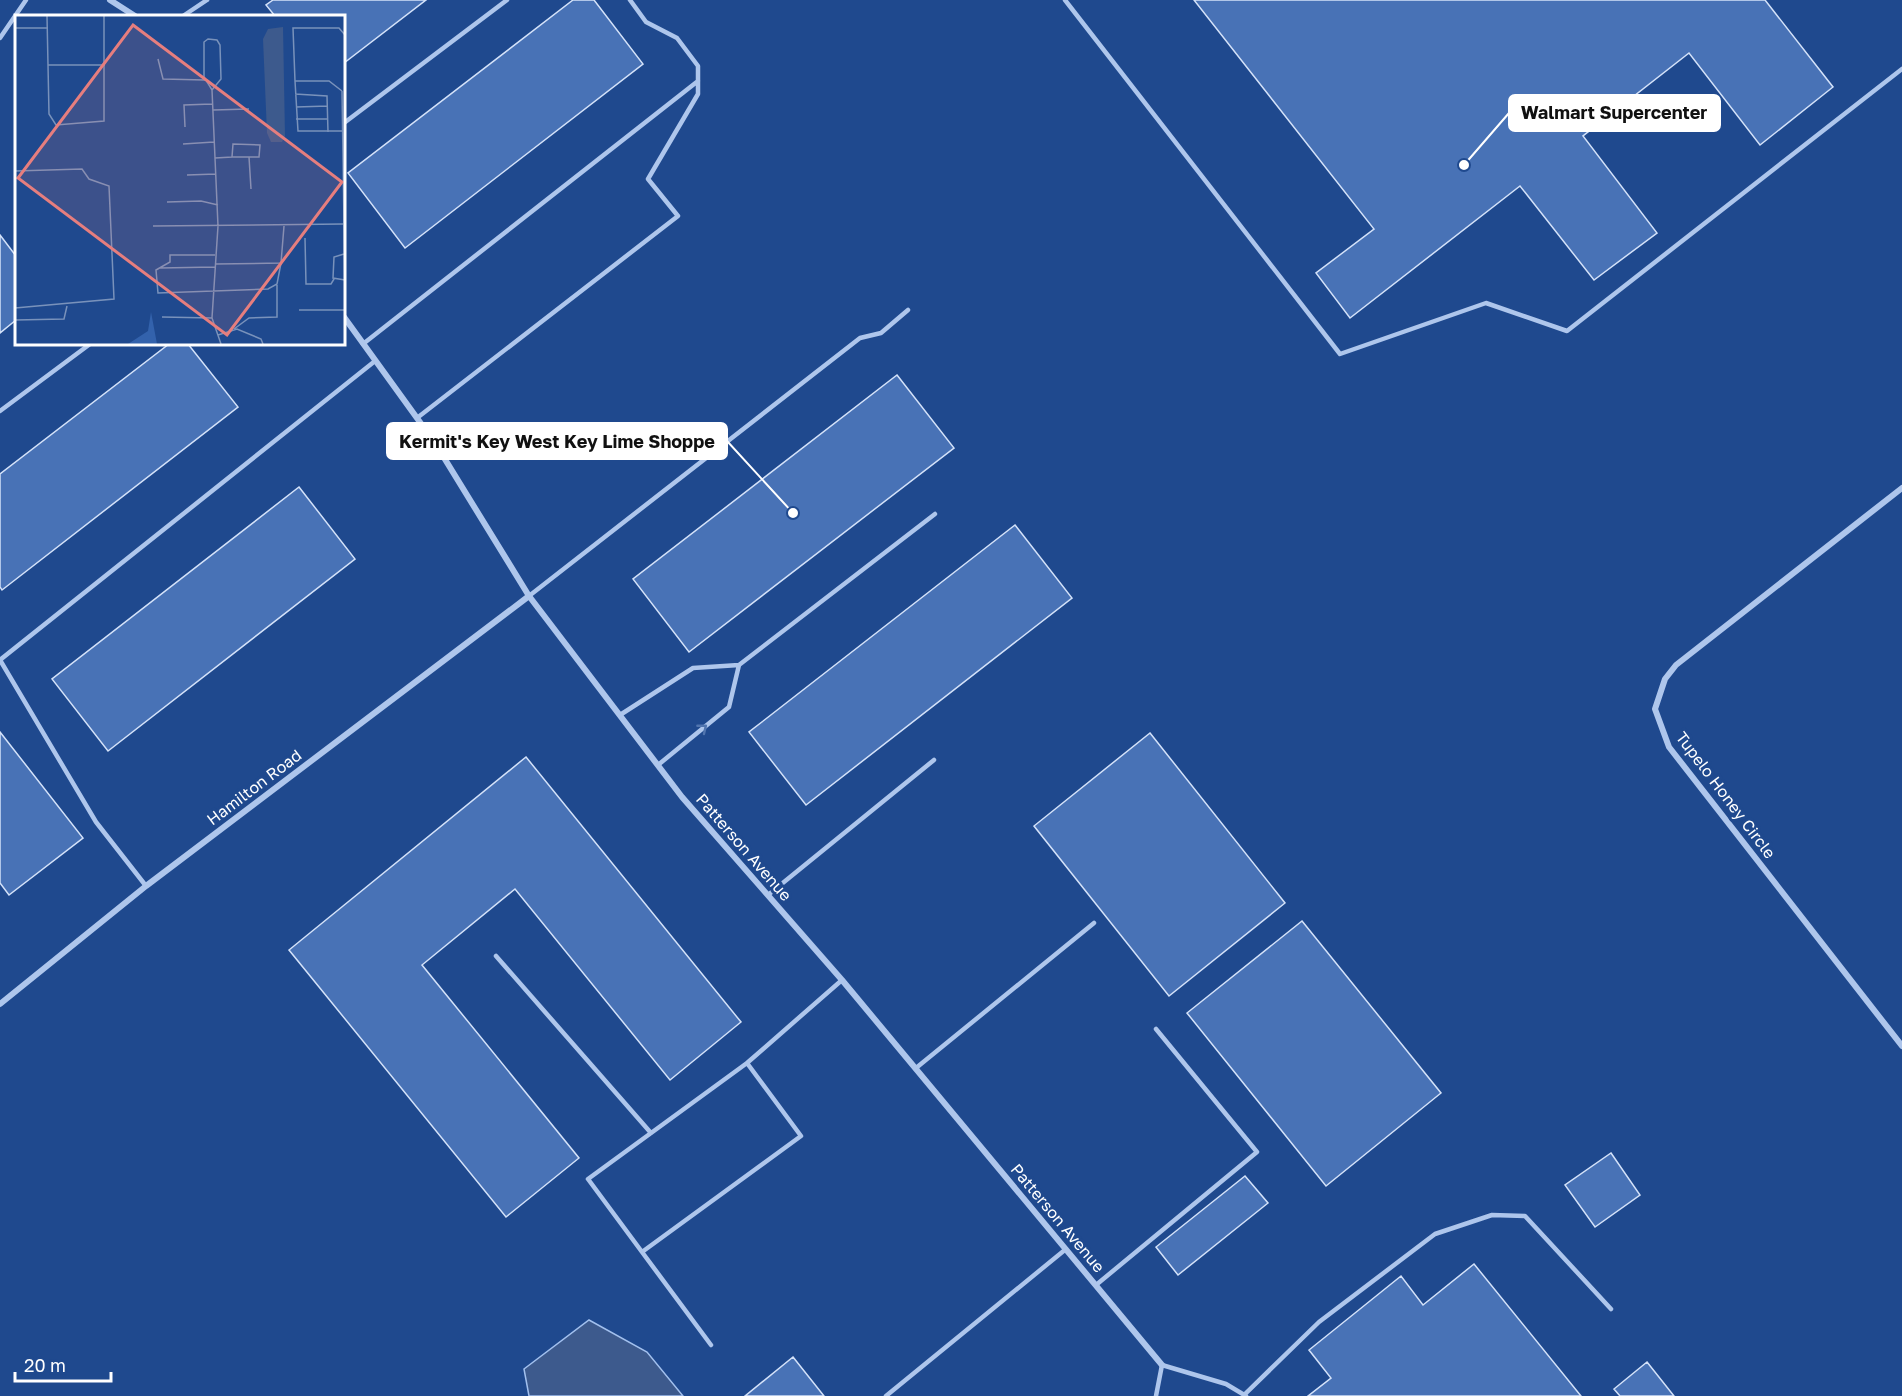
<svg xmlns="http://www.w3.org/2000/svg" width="1902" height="1396" font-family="'Golos Text',sans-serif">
	<rect width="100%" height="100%" fill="#1f498e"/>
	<!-- water -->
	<path fill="#3d5a8d" stroke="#a2c0ee" stroke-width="1.5" d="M589 1320 647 1352 683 1396H529L524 1369Z"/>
	<!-- building -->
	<path fill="#4872b6" stroke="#d4e2f9" stroke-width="1.5" d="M273 0H426L344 63V16H275L266 5Z
		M573 0H594L643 64 405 248 348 173Z
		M1194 0H1765L1833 87 1760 145 1689 53 1583 136 1657 233 1594 280 1520 186 1350 318 1316 273 1374 229Z
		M0 235 16 256V320L0 333Z
		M169 344H188L238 407 2 590 0 587V474Z
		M897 375 954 448 689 652 633 579Z
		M299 487 355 559 108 751 52 679Z
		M1015 525 1072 598 806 805 749 732Z
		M0 732 83 838 9 895 0 883Z
		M1150 733 1285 903 1169 996 1034 826Z
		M526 757 741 1022 670 1080 515 889 422 965 579 1158 506 1217 289 950Z
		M1302 921 1441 1093 1326 1186 1187 1013Z
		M1611 1153 1640 1195 1595 1227 1565 1185Z
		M1245 1176 1268 1203 1178 1275 1156 1247Z
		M1474 1264 1581 1396H1308L1331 1378 1309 1350 1401 1276 1423 1305Z
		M793 1357 824 1396H745Z
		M1647 1362 1674 1396H1620L1614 1389Z"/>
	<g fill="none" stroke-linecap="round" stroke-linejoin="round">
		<!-- service -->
		<path stroke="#aec6ec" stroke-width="4.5" d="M1065 0 1340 354 1486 303 1567 331 1902 69
			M183 16 207 0
			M0 38 26 0
			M344 123 507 0
			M363 344 698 81
			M0 411 90 344
			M417 418 678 216 648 179 698 94V66L677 38 646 22 630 0
			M529 596 860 338 881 333 908 310
			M0 660 375 361
			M0 660 96 822 146 886
			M620 715 693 668 739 665 935 514
			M658 765 729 707 739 665
			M768 895 934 760
			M496 956 651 1133
			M747 1063 588 1179 642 1252 801 1136 747 1063 842 980
			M916 1068 1094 923
			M642 1252 711 1345
			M1096 1285 1257 1152 1156 1029
			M1244 1395 1319 1322 1435 1234 1492 1215 1525 1216 1611 1309
			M886 1396 1066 1249
			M1156 1396 1162 1365 1226 1384 1246 1396"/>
		<!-- minor -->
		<path stroke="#aec6ec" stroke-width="6" d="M110 0 135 16
			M344 317 435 443 529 596 682 797 842 980 1162 1365
			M1902 488 1676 665 1665 679 1655 709 1669 747 1902 1046
			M0 1004 146 886 529 596"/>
	</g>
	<!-- one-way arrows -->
	<defs><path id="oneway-chevron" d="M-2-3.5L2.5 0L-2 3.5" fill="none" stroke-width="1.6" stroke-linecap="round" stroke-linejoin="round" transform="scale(1.5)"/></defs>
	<use stroke="#5175af" href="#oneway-chevron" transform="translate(703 728) rotate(-39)"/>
	<g text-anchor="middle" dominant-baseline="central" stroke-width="6" stroke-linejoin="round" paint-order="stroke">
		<!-- street labels -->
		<g font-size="16" fill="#fff" stroke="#1f498e">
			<text transform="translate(254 787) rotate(-37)">Hamilton Road</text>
			<text transform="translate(1726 795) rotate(53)">Tupelo Honey Circle</text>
			<text transform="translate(744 847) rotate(49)">Patterson Avenue</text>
			<text transform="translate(1058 1218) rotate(50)">Patterson Avenue</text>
		</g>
	</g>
	<!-- overview -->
	<g transform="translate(15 15)">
		<rect width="330" height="330" fill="#1f498e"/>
		<path d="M136 297 142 329H113L133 316Z" fill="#3362ac"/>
		<path d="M268 12 270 121 267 127H256L252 118 248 24 253 14Z" fill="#3d5a8d"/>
		<path fill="none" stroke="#7992bb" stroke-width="1.5" d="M32 1 34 99 41 110 89 106V1M0 13H33M193 24 202 25 205 30 206 64 197 75 189 62V27ZM143 44 148 64 190 65M33 50H90M280 66 283 116H327M197 75 203 211 197 303 206 329M327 76 330 276M327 76 314 66H280L278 13H324L330 20M280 79 312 81 313 117M281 92 313 91M198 95 234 94M281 104H313M170 112 169 90 197 89M168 129 199 127M234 142 236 174M200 143 217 142 218 129 245 130 244 142H217M0 156 67 154 74 164 94 171 99 284 0 293M172 160 201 159M152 187 186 186 203 190M138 211 328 209M290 223 291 269H316L319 264M329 239 319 242 318 263 330 265M200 240H155V247L141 255 143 278 253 274 262 269 266 248M200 249 266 248 269 211M145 253 200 252M284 295H330M147 302 197 303M0 305 49 304 52 291M219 314 234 303 262 302V270M203 320 222 314 246 324 248 329"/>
		<path fill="#e67e7e" fill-opacity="0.15" stroke="#e67e7e" stroke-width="3" d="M118 10 327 167 212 320 3 163Z"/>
		<rect width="330" height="330" fill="none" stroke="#fff" stroke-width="3"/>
	</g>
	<!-- callouts -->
	<path fill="none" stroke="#fff" stroke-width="2" d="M1464 165L1509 113M793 513L727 441"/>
	<g fill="#fff" stroke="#1f498e" stroke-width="2">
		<circle cx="1464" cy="165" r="6"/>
		<circle cx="793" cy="513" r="6"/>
	</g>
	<g fill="#fff" stroke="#fff" stroke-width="2">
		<rect x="1509" y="95" width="211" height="36" rx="6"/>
		<rect x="387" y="423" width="340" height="36" rx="6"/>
	</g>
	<g font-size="18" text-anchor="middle" font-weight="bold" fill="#111">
		<text x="1614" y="119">Walmart Supercenter</text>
		<text x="557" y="448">Kermit's Key West Key Lime Shoppe</text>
	</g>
	<!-- scale -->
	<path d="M15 1372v9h96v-9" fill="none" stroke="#ffffff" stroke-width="3"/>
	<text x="24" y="1372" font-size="18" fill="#ffffff" stroke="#1f498e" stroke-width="4.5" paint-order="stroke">20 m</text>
</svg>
